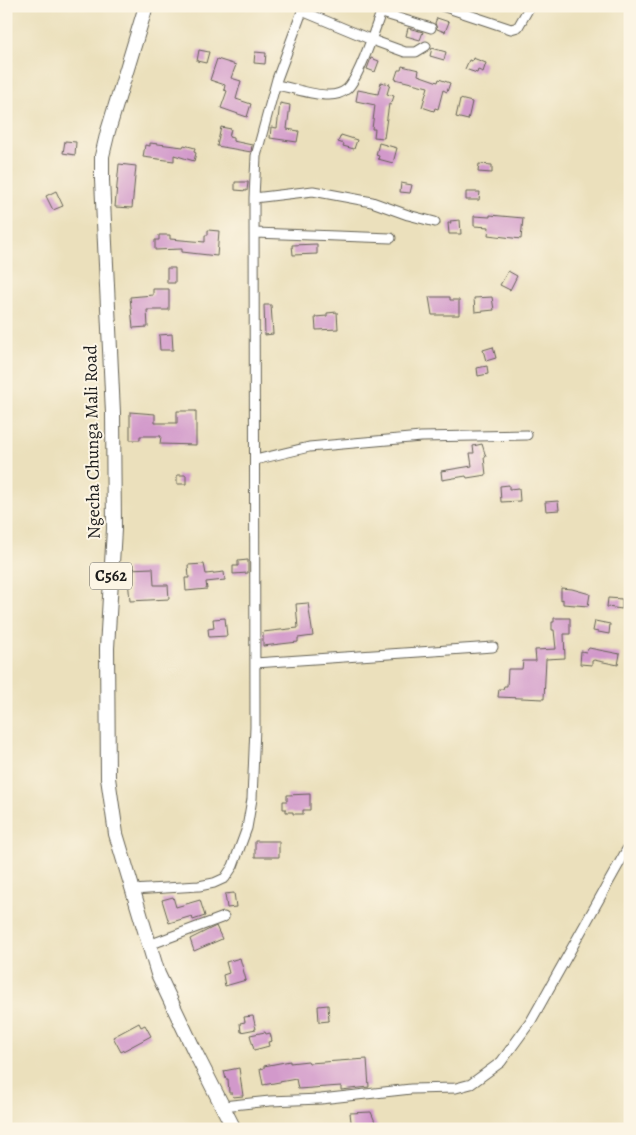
<svg xmlns="http://www.w3.org/2000/svg" width="636" height="1135" font-family="Alegreya,serif">
	<rect width="100%" height="100%" fill="#fcf5e5"/>
	<filter id="ink" filterUnits="userSpaceOnUse"><feTurbulence type="fractalNoise" baseFrequency=".02" numOctaves="2"/><feDisplacementMap in="SourceGraphic" scale="10" xChannelSelector="R" yChannelSelector="G"/><feConvolveMatrix kernelMatrix="1 2 1 2 8 2 1 2 1" color-interpolation-filters="sRGB"/></filter>
	<filter id="wash" filterUnits="userSpaceOnUse"><feTurbulence type="fractalNoise" baseFrequency=".0096" numOctaves="4" result="noise"/><feDisplacementMap in="SourceGraphic" scale="20" xChannelSelector="R" yChannelSelector="G"/><feGaussianBlur stdDeviation="1.12" result="paint"/><feColorMatrix in="noise" values="0 0 0 0 0 0 0 0 0 0 0 0 0 0 0 0 0 1.4 0 .05"/><feComposite in="paint" operator="in"/></filter>
	<g filter="url(#wash)">
		<rect width="100%" height="100%" fill="#ebe0bc"/>
		<g id="blocks">
			<!-- building -->
			<path fill="#d299cb" d="M437 18 449 22 445 32 437 29 435 23Z
				M408 28 423 32 420 40 406 36Z
				M432 48 446 52 444 60 430 56Z
				M199 50 209 52 206 63 197 61Z
				M255 52 266 53 265 64 254 63Z
				M371 58 379 61 375 72 367 69Z
				M473 58 486 63 483 72 478 70 477 73 465 69 469 60 472 61Z
				M217 59 236 65 231 78 241 81 236 99 251 104 247 117 221 108 227 91 224 90 225 85 210 80Z
				M402 66 419 70 418 75 438 82 439 79 450 83 447 92 443 90 438 109 435 108 434 111 422 107 428 87 395 79 398 70H401Z
				M381 82 390 84 387 94 394 96 391 105 389 104 384 138 374 137 375 129H372L375 105 356 101 358 90 378 94Z
				M460 99 472 102 468 120 456 117Z
				M280 103 290 105 287 129 299 131 297 142 270 138 271 127 277 128Z
				M221 127 231 129 229 137 233 138V141L252 145 251 152 217 146Z
				M341 135 357 140 354 149 343 146 344 144 338 142Z
				M65 141 76 142 75 155 63 153Z
				M150 143 183 147 184 145 195 148 194 152 196 153 194 161 174 155V161L143 157 145 145 150 146Z
				M379 143 397 148 393 163 378 159 379 156 376 155Z
				M119 164 136 166 132 208 115 207Z
				M479 164 492 165V173L478 172Z
				M235 182H248L247 191 235 190Z
				M401 183 412 185 410 193 400 192Z
				M56 191 63 206 53 210 46 196Z
				M466 192H480L479 200H466Z
				M490 215 523 218 521 239 488 235 489 227 474 226V216L490 217Z
				M460 220 461 234H449L448 223H451L450 221Z
				M208 230 219 231 217 256 182 252V249L155 250V240H159V235H170V239L205 242V235H208Z
				M317 244V254L293 255 292 245Z
				M167 268H175V283H167Z
				M508 271 517 276 510 290 500 285Z
				M153 289H169V310H147L148 327 133 328 130 297 153 295Z
				M429 297H450V300H459V315H432Z
				M492 297 494 310 475 312 474 298Z
				M264 305H271L273 334 265 335Z
				M337 312 338 329 316 330 315 317 327 316V313Z
				M172 334 173 350H160L159 335Z
				M493 347 496 358 486 361 483 350Z
				M487 366 488 374 478 376 477 368Z
				M177 411H196V445L160 444 161 436H140V440H130V412L155 414V423H177Z
				M482 444 486 457H484L486 475 467 478 466 476 442 480 441 471 472 466 470 453H474L473 446Z
				M177 475H186V484H177Z
				M509 485V489L519 488 520 501 501 502 500 486Z
				M558 501 559 510 546 511 545 502Z
				M248 560V573L233 574V566H238V561Z
				M204 564 206 574 224 572 225 580 206 582 207 589 186 591 185 578H189L188 565Z
				M153 568 154 585H168L169 599 130 601 127 569Z
				M561 588 572 589 590 594 588 606 563 604V599L561 600Z
				M608 598 622 599V609L607 607Z
				M308 603 313 636 298 638V642L263 646V632L298 628 296 604Z
				M225 618 227 636 209 637 208 629 214 628 213 619Z
				M554 618H570V634H564L565 658 546 659 544 699 498 697 499 689H503L504 686H507L508 669H522L523 661H536L535 650 556 649 554 630H552V622H554Z
				M595 621 610 624 609 634 593 631Z
				M589 648 620 654 618 665 594 660 592 661V665L580 664 581 651 586 652Z
				M310 794V810H303V814H293V812H286V809H283V801H287V795Z
				M255 841H279V857H255Z
				M234 893 236 907 227 908 225 894Z
				M173 897 176 907 200 900 205 916 193 920 192 916 169 923 162 900Z
				M216 926 222 939 194 951 190 939Z
				M240 958 246 980 225 986 223 975 229 973 226 962Z
				M328 1005 329 1021 319 1022 318 1006Z
				M253 1016 256 1029 241 1032 240 1023 245 1022 244 1017Z
				M139 1023 141 1027 145 1025 151 1036 121 1052 113 1037Z
				M265 1032 266 1034 270 1033 272 1041 268 1042 269 1046 254 1050 250 1035Z
				M367 1059 369 1087 341 1090V1086L298 1089 296 1079 263 1085 260 1069 264 1068V1066L290 1061V1063L308 1061 309 1063Z
				M239 1068 243 1096 233 1097 232 1093H229L228 1079H226L224 1071Z
				M371 1112 378 1129H352L350 1113Z"/>
		</g>
	</g>
	<g filter="url(#ink)">
		<use href="#blocks" fill-opacity="0" stroke="#646154" stroke-width="1"/>
		<g fill="none" stroke-linecap="round" stroke-linejoin="round">
			<!-- minor casing -->
			<g stroke="#646154" stroke-width="11">
				<path id="minor" d="M442 6 511 29 518 27 530 6
					M302 11 372 40 405 52H416L426 46
					M276 85C290 87 315 96 329 95 335 95 342 93 347 89 359 78 374 32 380 15L382 13 431 28
					M254 198 313 191 372 202 408 215 435 222
					M255 233 391 238
					M255 460 309 447 421 437 527 435
					M255 663 493 647
					M132 890 199 886 214 883 225 878 233 866 247 828 252 799 255 727 254 198 256 156 277 79 304 6
					M149 945 224 917
					M223 1106 270 1101 321 1099 411 1089 456 1088 471 1084 501 1062 531 1021 630 844"/>
			</g>
			<!-- primary casing -->
			<g stroke="#646154" stroke-width="16">
				<path id="primary" d="M146 6 108 131 102 156V180L113 413 114 529 107 648 108 778 116 834 158 974 195 1052 234 1129"/>
			</g>
			<!-- minor -->
			<use href="#minor" stroke="#fff" stroke-width="9"/>
			<!-- primary -->
			<use href="#primary" stroke="#fff" stroke-width="14"/>
		</g>
	</g>
	<g text-anchor="middle" dominant-baseline="central" stroke-width="4" stroke-linejoin="round" paint-order="stroke">
		<!-- shield labels -->
		<rect fill="#fcf5e5" stroke="#5f5d58" stroke-width="1" x="90" y="562.5" width="42" height="27" rx="4"/>
		<g font-size="16" font-weight="bold" fill="#1c1c1c">
			<text x="111" y="576">C562</text>
		</g>
		<!-- street labels -->
		<g font-size="18" fill="#1c1c1c" stroke="#fcf5e5">
			<text transform="translate(92 442) rotate(-91)">Ngecha Chunga Mali Road</text>
		</g>
	</g>
	<!-- margin -->
	<rect width="636" height="1135" fill="none" stroke="#fcf5e5" stroke-width="25"/>
</svg>
